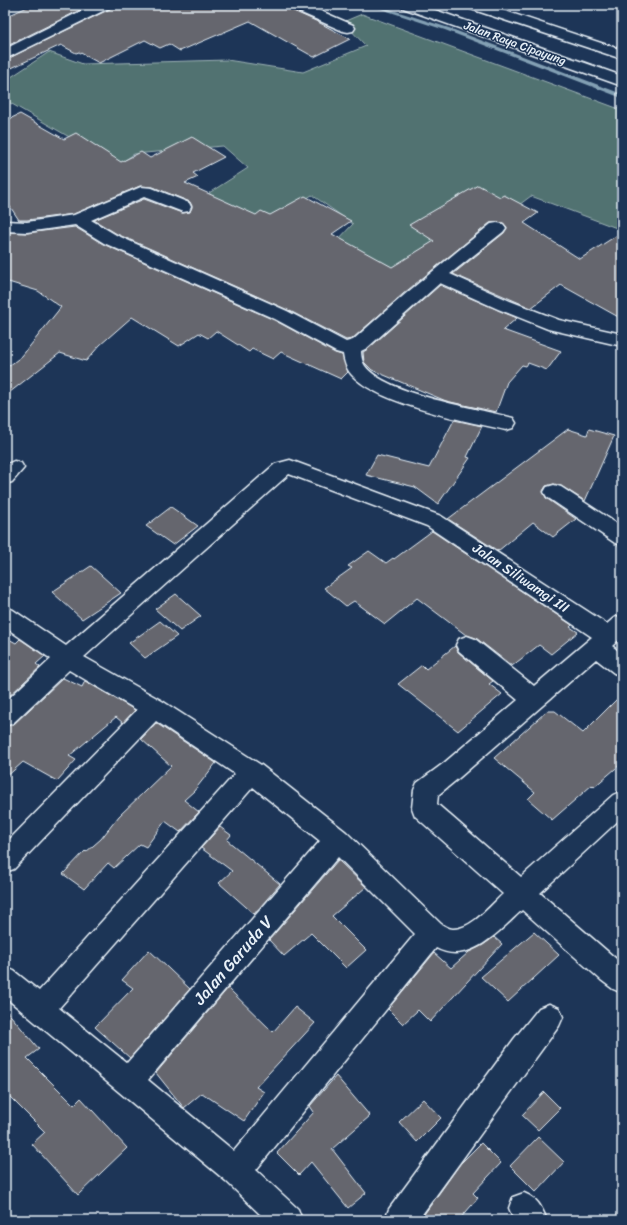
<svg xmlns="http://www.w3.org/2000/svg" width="627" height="1225" font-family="Sriracha,sans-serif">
	<rect width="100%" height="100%" fill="#1d3557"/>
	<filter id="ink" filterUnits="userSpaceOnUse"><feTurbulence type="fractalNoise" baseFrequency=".025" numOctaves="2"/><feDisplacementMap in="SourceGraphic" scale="8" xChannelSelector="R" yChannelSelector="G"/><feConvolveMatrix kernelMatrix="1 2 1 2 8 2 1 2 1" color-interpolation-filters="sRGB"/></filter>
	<g filter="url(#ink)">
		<!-- green -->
		<path fill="#517271" stroke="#9cb2b4" d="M362 14 622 110V230L531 196 453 254 429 276 379 265 319 260 353 224 312 195 253 232 209 193 248 168 223 146 134 154 118 165 5 100V81L49 52 83 64 227 60 303 72 366 46 343 22Z"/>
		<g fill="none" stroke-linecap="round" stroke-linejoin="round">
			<!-- stream -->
			<path fill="#83a0b4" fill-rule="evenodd" d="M369 5H377L449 28 622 94V98L445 30Z"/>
		</g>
		<!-- building -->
		<path fill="#65666e" stroke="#e8f1f8" d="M32 5H90L5 47V17Z
			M112 5H287L289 9 318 22 350 39 314 57 250 21 180 51 169 44 160 48 145 40 99 63 79 52 76 53 61 45 5 71V60L110 9Z
			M20 114 64 139 76 133 121 162 141 152 150 158 192 137 224 157 193 173 198 177 185 183 256 215 261 211 270 215 305 196 351 221 332 234 392 267 434 241 409 225 478 185 500 197 504 195 538 213 524 223 580 259 622 232V319L561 285 531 308 453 274 504 233 507 227 503 223 497 222 490 223 403 294 352 339 346 340 288 310 117 234 94 220 144 199 182 213 190 212 192 206 190 202 153 187 140 186 74 214 27 220H19L5 199V121Z
			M75 227 103 244 274 320 335 353 342 355 348 372 341 379 281 352 273 359 252 349 249 352 216 331 208 338 199 333 179 346 132 317 100 345 86 361 60 353 5 396V369L22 356 61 307 38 291 5 281V232L27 233Z
			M440 285 517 318 503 330 561 351 547 370 528 363 526 366 522 365 507 382 496 412 446 401 372 370 364 362 363 352 368 349Z
			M454 420 482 426 467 457 470 458 438 504 415 487 366 475 377 455 429 468Z
			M568 429 587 435 589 429 614 436 585 501 561 486 554 484 546 486 543 491 546 498 576 519 553 537 533 522 498 551 448 519Z
			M171 507 198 526 173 545 146 526Z
			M432 531 572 625 570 627 578 632 551 654 539 645 512 666 476 638 466 635 417 598 385 624 354 601 346 606 324 588 352 568 348 566 369 551 386 563 393 558 394 559Z
			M91 566 121 593 82 619 52 592Z
			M176 594 201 616 180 631 155 609Z
			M160 621 177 636 145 658 129 643Z
			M5 637 16 643 20 639 45 656 36 664 40 667 5 700Z
			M455 646 458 652 493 681 489 684 502 694 458 731 398 684 422 665 426 669Z
			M63 678 82 687 85 681 135 710 123 723 116 717 69 756 76 760 57 781 23 762 5 778V727L14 724Z
			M622 694V763L594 787 592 785 552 820 528 799 535 792 494 758 547 711H555L583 733Z
			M156 723 216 763 194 791 184 800 199 812 180 832 165 821 146 847 140 844 114 868 108 863 84 889 63 874 85 851 86 852 101 839 119 816 171 766 141 739Z
			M220 827 231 835 227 840 280 884 254 914 219 883 232 871 201 848Z
			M338 860 366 887 332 916 366 950 346 968 311 933 284 956 269 940Z
			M534 932 559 955 508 1002 481 977Z
			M494 937 502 944 430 1022 418 1010 403 1024 388 1009 434 953 451 968 469 952 483 945Z
			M149 950 190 989 130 1058 95 1027 133 988 122 980Z
			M228 988 273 1032 295 1007 315 1023 256 1087 264 1092 244 1121 202 1093 184 1108 156 1073Z
			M5 1009 39 1049 27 1058 74 1105 81 1098 127 1148 78 1195 32 1144 45 1132 5 1092Z
			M336 1076 370 1116 332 1149 366 1193 348 1208 311 1162 299 1175 277 1153 314 1112 310 1106Z
			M544 1092 560 1108 538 1130 522 1115Z
			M423 1099 441 1118 417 1142 399 1122Z
			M538 1137 564 1162 536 1192 510 1166Z
			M481 1143 501 1163 473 1193 478 1198 459 1220H420L460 1164Z"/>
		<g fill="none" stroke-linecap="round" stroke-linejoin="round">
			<!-- minor casing -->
			<g stroke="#e8f1f8" stroke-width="3">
				<path id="minor" d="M93 5H111L109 8 5 59V49Z
					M288 5H307L353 25 355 28 353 31 348 32 343 31 290 8Z
					M466 5H487L622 50V59L468 8Z
					M141 187 152 188 189 203 191 207 189 211 183 212 144 197 91 220 116 235 287 311 346 342 353 340C398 299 444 262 491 224L497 223 503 224 506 228 503 232 450 274 510 301 559 320 622 334V346L548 329 498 309 440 283 367 348 361 351C361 355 362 362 365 366 387 395 477 408 513 418L516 423 513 428 506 430C466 421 377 404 351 374 346 368 344 361 343 354L336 352 275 319 104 243 75 225 27 232 5 231V221L27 222 74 215Z
					M290 460 441 516 607 624 614 618 622 615V637L612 646 622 654V676L614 673 596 659 460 777 438 795 437 804 521 877 613 795 622 791V817L540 893 622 964V993L613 989 601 980 522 910C499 931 469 966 436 948L256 1170 298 1209 302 1220H266L226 1181 5 997V967L14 971 39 991 235 774 156 721 14 869 5 872V844L137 710 69 670 13 723 5 726V702L51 659 5 627V607L13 610 66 646 275 464ZM289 474 427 526 592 637 534 686 475 639 467 636 459 639 456 645 459 651 518 700 444 763 417 783 414 790 412 808 415 816 503 894C490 906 472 929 453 929 449 929 445 926 441 924L346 832 261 765 162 701 84 657ZM253 787 320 841 127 1063 59 1008ZM338 857 415 934 234 1151 148 1080Z
					M14 461 21 463 24 468 12 482 5 484V465Z
					M554 485 561 487 622 527V545L615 543 547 497 544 492 547 487Z
					M549 1004 559 1008 563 1017 559 1026 418 1220H385L389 1209 514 1039 539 1008Z
					M524 1193C538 1199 541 1206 547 1220H514L509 1208 513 1197Z"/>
			</g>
			<!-- major casing -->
			<g stroke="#e8f1f8" stroke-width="3">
				<path id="major" d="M401 5H421L622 76V86L403 8Z"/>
			</g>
			<!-- minor -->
			<use href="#minor" fill="#1d3557" fill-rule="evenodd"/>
			<!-- major -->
			<use href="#major" fill="#1d3557" fill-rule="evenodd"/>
		</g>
	</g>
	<g text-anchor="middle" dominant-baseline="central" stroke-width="3" stroke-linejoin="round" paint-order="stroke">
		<!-- far-street labels -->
		<g font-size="12" fill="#e8f1f8" stroke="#1d3557">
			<text transform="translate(515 43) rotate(20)">Jalan Raya Cipayung</text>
		</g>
		<!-- street labels -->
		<g font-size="14" fill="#e8f1f8" stroke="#1d3557">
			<text transform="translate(521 578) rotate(34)">Jalan Siliwamgi III</text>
		</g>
		<!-- near-street labels -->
		<g font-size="17" fill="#e8f1f8" stroke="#1d3557">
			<text transform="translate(233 960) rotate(-49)">Jalan Garuda V</text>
		</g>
	</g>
	<!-- margin -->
	<rect width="627" height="1225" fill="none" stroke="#1d3557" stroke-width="20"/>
	<rect x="10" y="10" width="607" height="1205" fill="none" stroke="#e8f1f8" stroke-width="1.5" filter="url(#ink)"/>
</svg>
